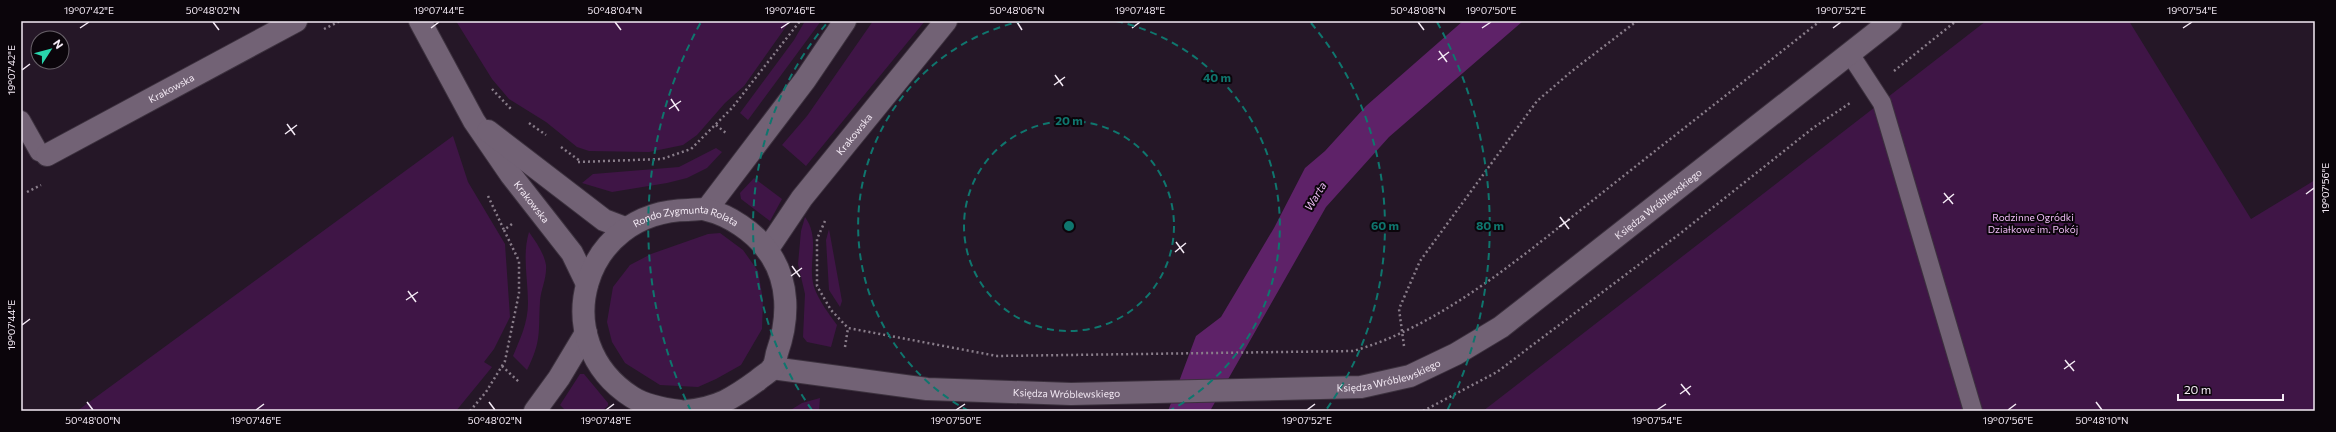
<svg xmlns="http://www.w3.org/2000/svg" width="2336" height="432" font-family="Commissioner,sans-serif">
	<rect width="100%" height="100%" fill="#251727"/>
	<!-- green -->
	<path fill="#3f1546" d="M456 21H790L744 86 725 103 697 135 683 145 649 152 589 151 577 147 546 122 509 99 492 79Z
		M805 21H821L748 120 740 113 794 40Z
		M873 21H925L806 166 782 145 807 116Z
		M1986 21H2129L2251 219 2315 180V411H1483Z
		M453 136 468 182 505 244 510 317 494 349 484 362 492 367 456 411H77Z
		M716 148 722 152 707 168 687 178 667 183 612 192 582 183 593 174 679 167Z
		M754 178 782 199 770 221 741 199 740 193Z
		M805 217C821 239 807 263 814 287 819 301 829 314 837 325L831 347 807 342 803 337 805 294 798 264 801 231Z
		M829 229 842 301 840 307 829 290 826 240Z
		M529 232C536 242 544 253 546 265 547 278 541 289 540 301 538 333 542 340 527 370L513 356C520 339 528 323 528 303 528 279 522 255 529 232Z
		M720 233 743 250 758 271 763 300 762 329 741 365 716 379 698 387 660 385 625 363 612 342 607 322 613 287 630 265 651 254 708 234Z
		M580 374H584L608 403V406L602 411H566L560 405Z
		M820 398 819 411H789L802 403Z"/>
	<!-- water -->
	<path fill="#5e2268" d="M1463 21H1523L1389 137 1326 207 1210 411H1168L1196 336 1221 317 1274 228 1305 168 1325 151 1366 106Z"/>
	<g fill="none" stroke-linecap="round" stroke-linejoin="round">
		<!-- service casing -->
		<g stroke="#3c313e" stroke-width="20">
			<path id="service" d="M1850 54 1882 103 1973 411
				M21 120 39 152 47 155"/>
		</g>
		<!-- minor casing -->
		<g stroke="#3c313e" stroke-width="24">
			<g id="minor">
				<path id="s1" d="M420 21 474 121 511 175 572 253 587 284"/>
				<path d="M488 131 604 220 625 228"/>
				<path id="s2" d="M47 155 296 21"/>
			</g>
		</g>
		<!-- tertiary casing -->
		<g stroke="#3c313e" stroke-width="24">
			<g id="tertiary">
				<path id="s3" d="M772 368 927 389 1071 394 1361 387 1410 376 1456 354 1501 327 1891 21"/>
			</g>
		</g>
		<!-- secondary casing -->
		<g stroke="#3c313e" stroke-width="24">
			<g id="secondary">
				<path d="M707 209 805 80 845 21"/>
				<path id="s4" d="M767 250 802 198 946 21"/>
				<path d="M535 411 559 378 586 333"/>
				<path id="s5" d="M680 411C664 409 646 406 632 397 545 341 582 211 688 210 694 210 702 208 707 210 729 215 754 232 767 250 790 280 789 319 777 353 776 357 775 364 773 368 770 372 762 376 758 380 732 399 719 407 687 411"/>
			</g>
		</g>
		<!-- path -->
		<path stroke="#897d8a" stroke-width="2.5" stroke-dasharray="2 3" stroke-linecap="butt" d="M324 29 340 21
			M1894 71 1956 21
			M492 89 511 109
			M529 123 546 135
			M716 125 726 133
			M561 147 580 161
			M578 162 662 159 691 149 732 108 800 21
			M27 192 41 185
			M488 196 504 230
			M825 221 817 239V286L831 310 848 328 997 356 1353 351C1442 326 1526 253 1597 197 1671 138 1746 80 1820 21
			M1404 346 1399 309 1420 261 1537 101 1572 71 1637 21
			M845 347 848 328
			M502 366 519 382
			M470 411 486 392 505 361 519 293V261L504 230 512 224
			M1423 411 1497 372 1682 232 1813 128 1850 103"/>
		<!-- service -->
		<use href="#service" stroke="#726275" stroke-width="18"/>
		<!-- minor -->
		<use href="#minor" stroke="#726275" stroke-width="22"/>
		<!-- tertiary -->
		<use href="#tertiary" stroke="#726275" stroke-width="22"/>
		<!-- secondary -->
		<use href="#secondary" stroke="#726275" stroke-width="22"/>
	</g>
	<!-- ticks -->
	<path fill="none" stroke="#f4eaf5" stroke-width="1.5" d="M213 22 219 30M615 22 621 30M1017 22 1022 30M1418 22 1424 30M80 28 89 22M431 28 439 22M781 28 790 22M1132 28 1140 22M1482 28 1491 22M1833 28 1841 22M2183 28 2192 22M1439 51 1447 62M1438 60 1449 52M22 70 30 64M1055 75 1063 86M1054 85 1065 77M671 99 679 111M669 109 681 101M287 124 295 135M285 134 297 125M1944 193 1953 204M2306 194 2314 188M1943 203 1954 194M1560 217 1569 229M1559 227 1570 219M1176 242 1184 253M1175 252 1186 243M792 266 800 277M791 276 802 268M408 291 416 302M406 300 418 292M22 325 30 319M2065 360 2074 371M2064 369 2075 361M1681 384 1690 395M1680 394 1691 386M87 402 93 410M489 402 495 410M2096 402 2102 410M256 410 264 404M606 410 614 404M956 410 965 404M1307 410 1315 404M1657 410 1666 404M2008 410 2016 404"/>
	<!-- distance rings -->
	<g fill="none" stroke="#0f766e" stroke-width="2" stroke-dasharray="7 5">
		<circle cx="1069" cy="226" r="105"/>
		<path d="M969 411A210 210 0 0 1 1022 21M1116 21A210 210 0 0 1 1169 411"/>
		<path d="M812 410A316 316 0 0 1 827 23M1311 23A316 316 0 0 1 1326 410"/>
		<path d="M691 411A421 421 0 0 1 701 22M1437 22A421 421 0 0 1 1447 411"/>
	</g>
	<g text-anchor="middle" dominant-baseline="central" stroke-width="4" stroke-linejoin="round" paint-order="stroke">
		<!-- street labels -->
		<g font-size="10" fill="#f4eaf5" stroke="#0b050b">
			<text stroke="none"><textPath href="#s2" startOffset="141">Krakowska</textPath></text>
			<text stroke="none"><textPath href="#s4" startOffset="145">Krakowska</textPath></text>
			<text stroke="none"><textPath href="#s1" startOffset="213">Krakowska</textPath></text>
			<text stroke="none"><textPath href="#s3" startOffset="944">Księdza Wróblewskiego</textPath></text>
			<text stroke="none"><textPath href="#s5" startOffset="313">Rondo Zygmunta Rolata</textPath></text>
			<text stroke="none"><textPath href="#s3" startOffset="620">Księdza Wróblewskiego</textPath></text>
			<text stroke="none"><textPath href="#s3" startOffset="296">Księdza Wróblewskiego</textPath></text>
		</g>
		<!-- park labels -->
		<g font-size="10" fill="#f0bdf7" stroke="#0b050b">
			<text x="2033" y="217">Rodzinne Ogródki<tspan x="2033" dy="12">Działkowe im. Pokój</tspan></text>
		</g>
		<!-- water labels -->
		<g font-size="11" font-style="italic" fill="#edbbf5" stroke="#0b050b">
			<text transform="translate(1315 196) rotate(-59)">Warta</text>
		</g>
	</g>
	<circle cx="1069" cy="226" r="6" fill="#0f766e" stroke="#0b050b" stroke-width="2"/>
	<g font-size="12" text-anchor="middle" font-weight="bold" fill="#0f766e" stroke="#0b050b" stroke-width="4" stroke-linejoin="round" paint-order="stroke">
		<text x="1217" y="82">40 m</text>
		<text x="1069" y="125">20 m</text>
		<text x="1385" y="230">60 m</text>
		<text x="1490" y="230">80 m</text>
	</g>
	<!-- border -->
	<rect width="2336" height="432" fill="none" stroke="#0b050b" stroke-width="44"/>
	<!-- north arrow -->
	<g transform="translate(50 50) rotate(54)"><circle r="19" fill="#0b050b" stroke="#686169"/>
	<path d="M0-3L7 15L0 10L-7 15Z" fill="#29d5ad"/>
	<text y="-6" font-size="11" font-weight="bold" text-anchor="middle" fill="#f4eaf5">N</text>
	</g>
	<!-- scale -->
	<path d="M2178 394v6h105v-6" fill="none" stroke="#f4eaf5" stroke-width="2"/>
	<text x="2184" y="394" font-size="12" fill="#f4eaf5" stroke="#0b050b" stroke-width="3" paint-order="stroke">20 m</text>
	<rect x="22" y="22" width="2292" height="388" fill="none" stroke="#f4eaf5" stroke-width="1.5"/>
	<g font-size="10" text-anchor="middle" fill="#f4eaf5">
		<text x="89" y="14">19°07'42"E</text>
		<text x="213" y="14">50°48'02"N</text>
		<text x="439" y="14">19°07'44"E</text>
		<text x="615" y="14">50°48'04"N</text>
		<text x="790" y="14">19°07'46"E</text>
		<text x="1017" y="14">50°48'06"N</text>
		<text x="1140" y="14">19°07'48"E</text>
		<text x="1418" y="14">50°48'08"N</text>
		<text x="1491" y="14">19°07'50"E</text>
		<text x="1841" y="14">19°07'52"E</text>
		<text x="2192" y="14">19°07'54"E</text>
		<text transform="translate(11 70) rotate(-90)" y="4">19°07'42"E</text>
		<text transform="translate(2325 188) rotate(-90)" y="4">19°07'56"E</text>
		<text transform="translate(11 325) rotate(-90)" y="4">19°07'44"E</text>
		<text x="93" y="424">50°48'00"N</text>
		<text x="256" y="424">19°07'46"E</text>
		<text x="495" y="424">50°48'02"N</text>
		<text x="606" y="424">19°07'48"E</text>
		<text x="956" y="424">19°07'50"E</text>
		<text x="1307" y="424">19°07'52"E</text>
		<text x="1657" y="424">19°07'54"E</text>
		<text x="2008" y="424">19°07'56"E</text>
		<text x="2102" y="424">50°48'10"N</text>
	</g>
</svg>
